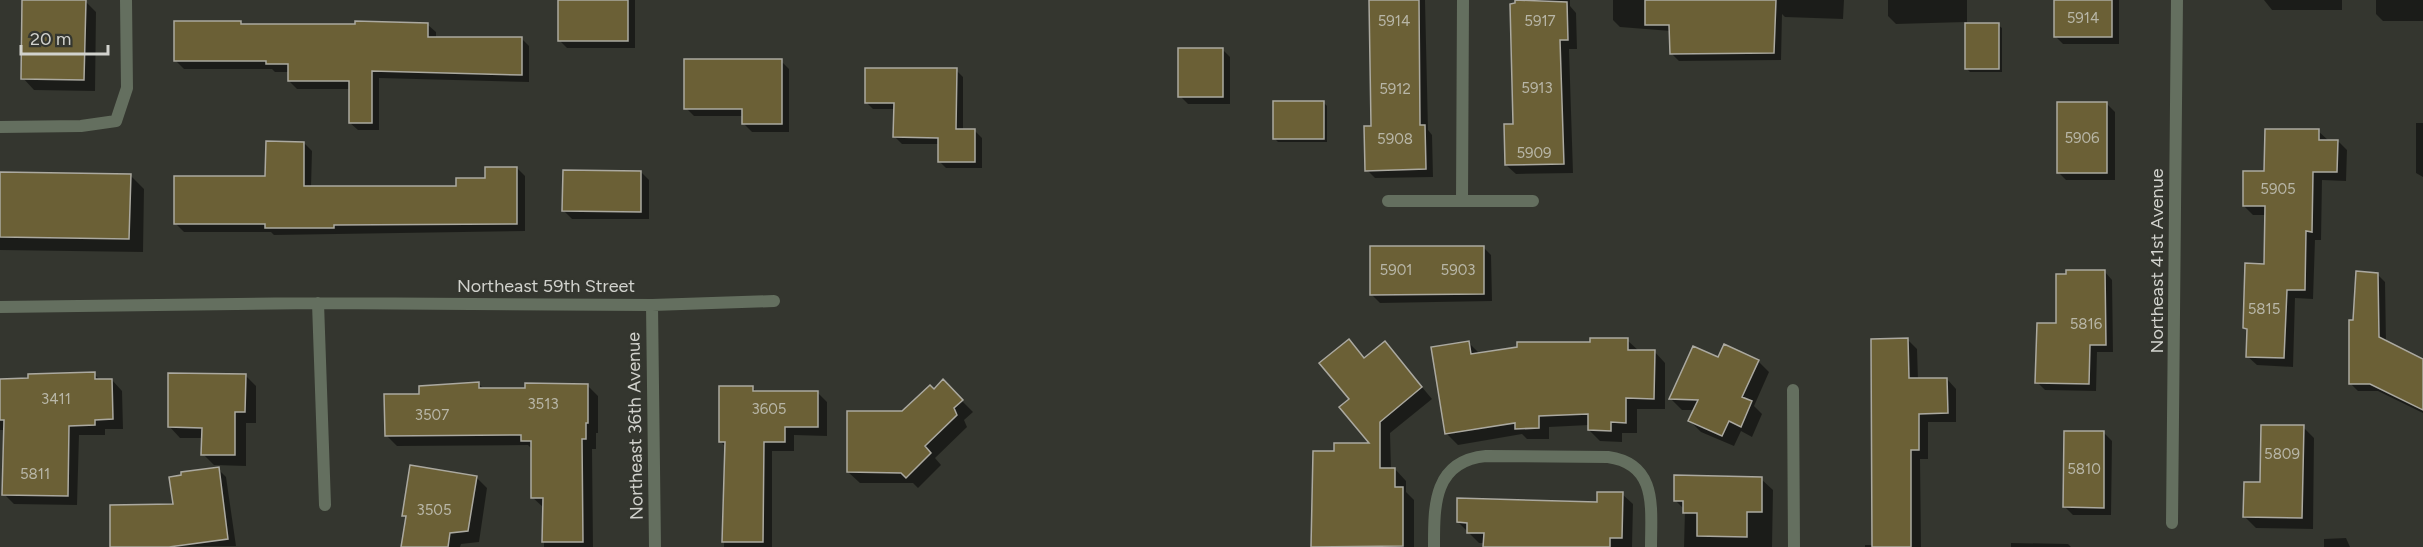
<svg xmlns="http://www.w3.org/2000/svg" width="2423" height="547" font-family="Figtree,sans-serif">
	<rect width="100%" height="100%" fill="#34362f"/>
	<!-- shadow -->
	<path fill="#0007" d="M559 0H635V48H567L559 40Z
		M1371 0H1425L1428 130 1432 135 1433 177 1375 178 1367 170 1373 127Z
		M1516 0H1570V6L1576 13 1577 49H1569L1573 173 1516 174 1506 165 1515 125Z
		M1613 0H1844L1843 19 1785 17 1782 14 1781 60 1679 61 1672 54 1671 31 1620 27 1613 20Z
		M1888 0H1967V25H1998L2002 28V72H1970L1966 68V22L1896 24 1888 16Z
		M2055 0H2119V44H2063L2055 36Z
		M2264 0H2342V10H2272Z
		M2376 0H2423V21H2383L2376 14Z
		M85 1 96 12 95 91 34 90 23 78Z
		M241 23 244 26 428 25 436 32V38H521L529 46V82L379 78V130H358L350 123V89H297L289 81V72H275L272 69H184L176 61Z
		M1222 49 1230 57V104H1188L1180 96Z
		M781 61 789 69V132H752L744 124V116H694L686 108Z
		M956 70 963 77V131H975L982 138V168H946L939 161V144H902L895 137V109H873L866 102Z
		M1323 102 1327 106V142H1278L1274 138Z
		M2107 104 2115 112V180H2066L2058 172Z
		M2416 123H2423V177L2416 173Z
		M2318 131 2328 140 2338 141 2347 150 2346 181 2322 180 2321 240H2315L2313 299 2295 298 2293 367 2257 365 2247 356 2248 331 2245 328 2265 265 2266 215H2253L2244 206 2266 172Z
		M304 143 312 151 311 188H458L517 168 525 176V231L274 235 271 232H184L176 224 267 178Z
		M641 172 649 180V219H572L564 211Z
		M0 174 130 175 144 189 143 252 0 250Z
		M1483 247 1491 255 1492 301 1380 303 1372 295Z
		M2105 272 2112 280 2113 352H2097L2096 391 2045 390 2037 382 2057 325Z
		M2377 274 2385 282 2386 343 2423 361V413L2378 391H2358L2351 384 2354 322Z
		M1627 340 1639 351H1654L1665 363V409H1637V433H1622V442L1600 441 1589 430V425L1549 427V439H1527L1522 434 1458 445 1446 433 1469 343 1480 354Z
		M1908 340 1917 349 1918 380 1947 379 1956 389V422H1928V459H1920L1921 547H1865V545H1873Z
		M1348 341 1365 359 1385 343 1432 399 1390 433 1391 469H1395L1406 481V492L1414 500V547H1313L1315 453H1335L1372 445 1351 400Z
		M1719 359 1758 361 1769 372 1754 406 1762 414 1752 437 1741 431 1734 446 1701 432 1690 421 1695 410H1682L1671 399Z
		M94 374 101 381 112 380 122 391 123 429H105V435H79L77 505 14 504 4 494 5 430H0V381Z
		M245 375 256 386V423H246V466L214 465 203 454V438H180L169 426Z
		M943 382 973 412 964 420 967 427 935 458 941 465 918 488 913 483H860L848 472 903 413Z
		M443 384H479L484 389 588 386 598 396V433H596V449H592L593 547H544V508L532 497 533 450 528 445 397 446 386 435 421 396 443 388Z
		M753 388 757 392 818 393 827 402V436L794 435V451H772V547H724L726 447 720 441Z
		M2303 427 2314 438 2313 529 2256 528 2245 517 2261 483Z
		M2104 433 2112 441 2111 515H2073L2065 507Z
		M218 469 226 477 236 546 112 547 174 506Z
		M476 477 487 488 479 542 461 544 460 547H402L407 518 404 515Z
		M1761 479 1773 490 1772 547H1684L1685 510 1675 500Z
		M1622 494 1633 504 1632 547H1485V543H1479L1458 522 1598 503Z
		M2346 538 2350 547H2324V539Z
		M2011 543 2068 544 2071 547H2011Z"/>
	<!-- building -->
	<path fill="#6b6036" stroke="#aba9a0" stroke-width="1.5" d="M22 0H86L84 80 21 79Z
		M558 0H628V41H558Z
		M1369 0H1419L1420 125H1425L1426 169 1365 171 1364 126H1371Z
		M1515 0 1567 2 1568 40H1560L1564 164 1505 165 1504 124H1513L1510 4 1515 3Z
		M1645 0H1776L1774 53 1670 54 1669 25H1645Z
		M2054 0H2112V37H2054Z
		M174 21H241V24H355V21L428 23V37H522V75L372 71V123H349V81H288V64H266V61H174Z
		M1965 23H1999V69H1965Z
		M1178 48H1223V97H1178Z
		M684 59H782V124H742V109H684Z
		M865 68H957L956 129H975V162H938V138L893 137 894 103H865Z
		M1273 101H1324V139H1273Z
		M2057 102H2107V173H2057Z
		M2265 129H2319V140H2338L2337 172H2313L2312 232 2306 231 2305 290H2287L2284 358 2246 357 2247 329 2243 328 2245 263 2264 264 2265 206H2243V171H2264Z
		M266 141 304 142V186H456V178H485V167H517V224L334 225V228H265V224H174V176H265Z
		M563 170 641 171V212L562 211Z
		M0 172 131 174 129 239 0 237Z
		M1370 246H1484V294L1370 295Z
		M2066 270H2105L2106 345H2090L2089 384 2035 383 2037 323H2056V274H2066Z
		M2356 271 2378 273 2379 337 2423 359V410L2370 384H2349V320H2353Z
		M1590 338H1628V350H1655L1654 399 1626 398V423L1611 422V431L1588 430V414L1539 416V428L1515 429V423L1445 434 1431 347 1469 341 1471 354 1517 347V342H1590Z
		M1908 338 1909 378H1947L1948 413 1919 414V450H1911V547H1872L1871 339Z
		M1349 339 1364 358 1385 341 1422 387 1380 422V468H1395V487H1403V546L1311 547 1313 451H1334V443H1369L1339 407 1349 399 1319 363Z
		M1724 344 1759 360 1742 397 1752 401 1741 427 1729 421 1722 436 1688 421 1698 400 1669 399 1693 346 1718 357Z
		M95 372V379H112L113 419 95 420V425L69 426 68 496 2 495 4 420H0V379L28 378V374Z
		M168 373 246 374 245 412H235V455H201L202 428 168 427Z
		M943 379 963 400 954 408 957 415 925 446 931 453 906 478 901 473 847 472V411H902L930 385 934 389Z
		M479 382V388H525V383L588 384V423H586V439H582L583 542H542L543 498H531V441H521V435L385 436 384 394H419V386Z
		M719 386H753V391H818V427H785V442H764L763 542H722L725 442H719Z
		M2261 425H2304L2302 518 2243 517 2244 482H2260Z
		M2064 431H2104V508L2063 507Z
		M410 465 477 476 468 531 450 533 448 547H401L406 516H402Z
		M219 467 228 539 169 547H110V505L173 504 169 477 181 475V472Z
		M1674 475 1762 477V512H1747V537L1697 536V513H1683V501H1674Z
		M1597 492H1623L1622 538H1610V547H1483L1484 533H1467V523L1457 522V498L1597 502Z"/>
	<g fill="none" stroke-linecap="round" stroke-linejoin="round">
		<!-- service -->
		<path stroke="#646f5f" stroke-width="12" d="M0 127 81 126 116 121 127 88 126 0
			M1388 201H1533
			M1462 201 1463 0"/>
		<!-- minor -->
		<path stroke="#646f5f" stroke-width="12" d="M318 303 325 505
			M652 305 655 547
			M0 307 318 303 652 305 774 301
			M1793 390 1794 547
			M2172 523 2177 0
			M1434 547C1434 506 1433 461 1486 456L1608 457C1658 464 1651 508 1651 547"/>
	</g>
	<g text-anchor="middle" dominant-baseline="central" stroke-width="4.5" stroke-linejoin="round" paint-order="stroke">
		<!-- number labels -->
		<g font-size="15" fill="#b8b6a7">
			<text x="2083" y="18">5914</text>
			<text x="1394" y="21">5914</text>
			<text x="1540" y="21">5917</text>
			<text x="1537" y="88">5913</text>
			<text x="1395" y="89">5912</text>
			<text x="2082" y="138">5906</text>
			<text x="1395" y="139">5908</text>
			<text x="1534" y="153">5909</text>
			<text x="2278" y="189">5905</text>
			<text x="1396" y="270">5901</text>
			<text x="1458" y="270">5903</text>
			<text x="2264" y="309">5815</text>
			<text x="2086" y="324">5816</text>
			<text x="56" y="399">3411</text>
			<text x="543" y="404">3513</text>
			<text x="769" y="409">3605</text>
			<text x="432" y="415">3507</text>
			<text x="2282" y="454">5809</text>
			<text x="2084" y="469">5810</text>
			<text x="35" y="474">5811</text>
			<text x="434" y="510">3505</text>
		</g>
		<!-- street labels -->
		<g font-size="18" fill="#d1d2cd" stroke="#34362f">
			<text transform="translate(2157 261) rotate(-90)">Northeast 41st Avenue</text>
			<text x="546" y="286">Northeast 59th Street</text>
			<text transform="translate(635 426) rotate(-91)">Northeast 36th Avenue</text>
		</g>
	</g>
	<!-- scale -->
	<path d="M21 45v9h87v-9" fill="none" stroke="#d1d2cd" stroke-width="3"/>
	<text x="30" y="45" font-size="18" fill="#d1d2cd" stroke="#34362f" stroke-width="4.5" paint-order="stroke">20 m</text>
</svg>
